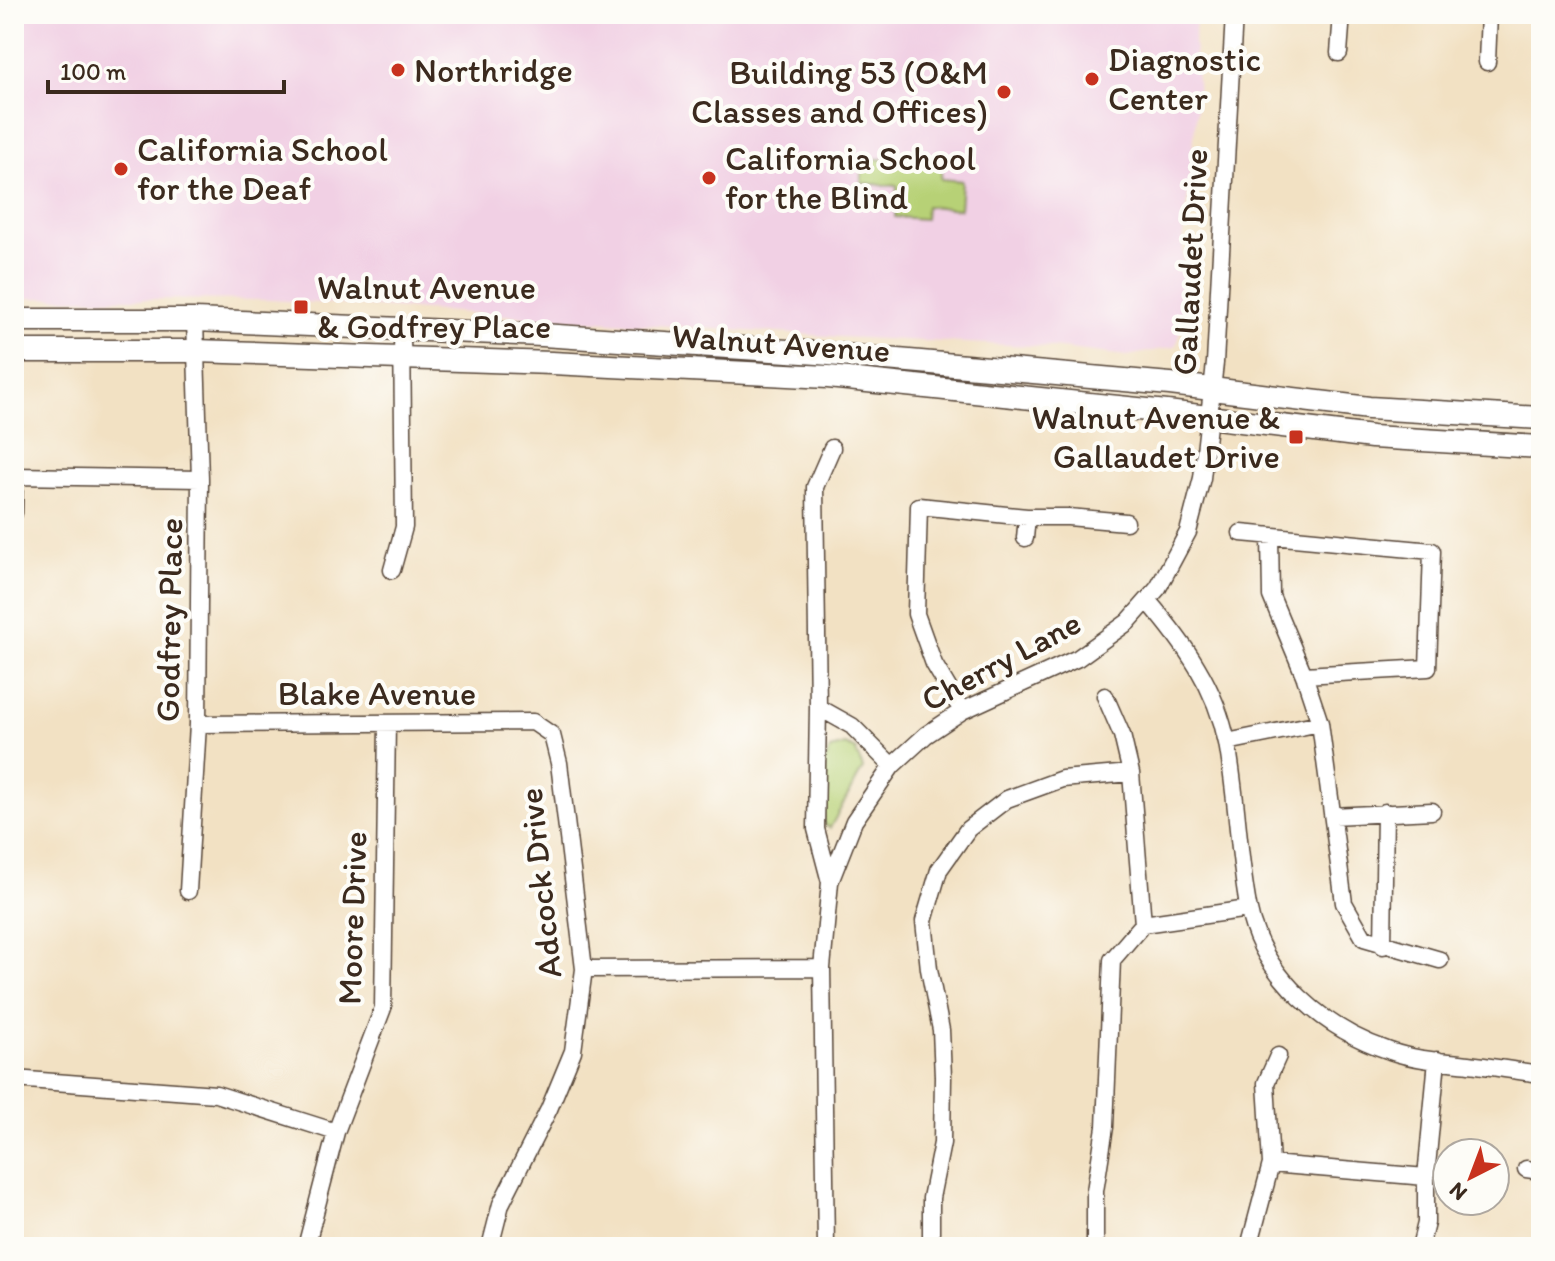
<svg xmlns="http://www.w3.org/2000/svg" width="1555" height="1261" font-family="Itim,sans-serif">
	<rect width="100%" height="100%" fill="#fdfcf7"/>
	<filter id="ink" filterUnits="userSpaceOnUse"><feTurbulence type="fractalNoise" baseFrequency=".0125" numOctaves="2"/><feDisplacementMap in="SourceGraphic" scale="16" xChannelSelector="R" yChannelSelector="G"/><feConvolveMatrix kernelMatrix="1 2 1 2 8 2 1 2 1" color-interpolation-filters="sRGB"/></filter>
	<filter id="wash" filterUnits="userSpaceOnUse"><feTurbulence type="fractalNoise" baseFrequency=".006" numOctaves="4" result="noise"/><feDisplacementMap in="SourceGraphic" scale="32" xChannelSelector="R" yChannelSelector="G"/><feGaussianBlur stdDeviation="1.8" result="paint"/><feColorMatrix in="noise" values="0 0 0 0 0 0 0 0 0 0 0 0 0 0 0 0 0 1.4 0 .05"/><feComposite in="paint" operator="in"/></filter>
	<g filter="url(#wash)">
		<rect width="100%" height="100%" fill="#f2e1c3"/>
		<!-- built -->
		<path fill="#f1d0e4" d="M14 14H1197L1194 40 1198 98 1183 243V311L1178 341 1174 347 1127 356 1052 347 841 337 271 300 14 298Z"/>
		<!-- green -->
		<path fill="#b7d176" stroke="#797e4a" stroke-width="2" d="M863 158 942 164 941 179 962 181 960 209 926 206 925 219 895 217 897 186 861 183Z
			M845 745 857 750 856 752 863 768 830 828 824 825V762L831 749Z"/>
	</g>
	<g filter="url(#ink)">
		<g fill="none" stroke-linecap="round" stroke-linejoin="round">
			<!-- street casing -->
			<g stroke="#564537" stroke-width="19">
				<path id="street" d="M1339 53 1342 14
					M1487 62 1489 14
					M14 476 200 479
					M14 513 15 476
					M1241 533 1432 551 1428 668 1304 675
					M1270 536 1271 596 1304 675 1320 723 1344 903 1364 938 1440 960
					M1025 538 1027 517
					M392 570 404 527 402 329
					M1148 601C1184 643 1216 687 1227 743 1237 797 1238 852 1248 906 1261 977 1326 1030 1390 1051 1415 1060 1443 1061 1469 1064 1493 1067 1517 1071 1541 1074
					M1105 696 1122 735 1131 773 1143 924
					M818 707 852 726 892 766
					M962 711 934 664 916 614 919 506 1027 517H1068L1126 522
					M198 724 533 722 552 735 559 763 584 969 573 1051 549 1109 501 1204 490 1247
					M1227 742 1320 723
					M1333 816 1432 811
					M830 882 816 829 818 707 815 487 832 448
					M188 891 198 724 200 479 195 320
					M1383 946 1385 812
					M584 969 822 968
					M14 1079 216 1094 336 1132
					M1271 1164 1426 1177
					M1526 1169 1541 1171
					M306 1247 336 1132 383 1008 387 723
					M826 1247 822 968 830 882 854 821 892 766 926 735 962 711 1078 658 1128 622 1158 588 1188 532 1202 478 1215 363 1234 14
					M931 1247V1198L942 1143 943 1077 941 1030 929 969 924 921 939 870 968 829 1007 799 1062 779 1131 773
					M1095 1247V1191L1105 1127 1112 960 1143 924 1248 909
					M1249 1247 1271 1164 1266 1083 1278 1056
					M1420 1247 1426 1223V1177L1437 1060"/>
			</g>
			<!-- secondary casing -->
			<g stroke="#564537" stroke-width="25">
				<path id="secondary" d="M14 320H195L542 335 818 353 1170 384 1369 408 1541 418
					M14 351H196L552 363 828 377 1167 412 1372 437 1541 447"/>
			</g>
			<!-- street -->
			<use href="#street" stroke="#fff" stroke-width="16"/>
			<!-- secondary -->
			<use href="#secondary" stroke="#fff" stroke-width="22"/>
		</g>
	</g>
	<!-- markers -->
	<g fill="#c8321e" stroke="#fdfcf7" stroke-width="3">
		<circle cx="398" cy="70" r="8"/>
		<circle cx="1092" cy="79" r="8"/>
		<circle cx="1004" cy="92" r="8"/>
		<circle cx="121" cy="169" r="8"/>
		<circle cx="709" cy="178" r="8"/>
		<rect x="293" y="299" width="16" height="16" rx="4"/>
		<rect x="1288" y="429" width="16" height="16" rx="4"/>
	</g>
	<g text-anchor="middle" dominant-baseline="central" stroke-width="8" stroke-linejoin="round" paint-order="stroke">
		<!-- poi labels -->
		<g font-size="34" fill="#3b2a1e" stroke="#fdfcf7" text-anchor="start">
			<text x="1108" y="59">Diagnostic<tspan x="1108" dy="39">Center</tspan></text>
			<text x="414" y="70">Northridge</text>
			<text x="988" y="72" text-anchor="end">Building 53 (O&amp;M<tspan x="988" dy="39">Classes and Offices)</tspan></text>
			<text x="137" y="149">California School<tspan x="137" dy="39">for the Deaf</tspan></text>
			<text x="725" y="158">California School<tspan x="725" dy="39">for the Blind</tspan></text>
			<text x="317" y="287">Walnut Avenue<tspan x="317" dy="39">&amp; Godfrey Place</tspan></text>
			<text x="1280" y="417" text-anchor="end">Walnut Avenue &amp;<tspan x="1280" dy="39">Gallaudet Drive</tspan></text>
		</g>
		<!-- street labels -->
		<g font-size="34" fill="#3b2a1e" stroke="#fdfcf7">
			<text transform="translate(1190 262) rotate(-87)">Gallaudet Drive</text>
			<text transform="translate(781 343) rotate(4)">Walnut Avenue</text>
			<text transform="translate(169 620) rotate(-89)">Godfrey Place</text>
			<text transform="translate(1001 661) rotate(-28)">Cherry Lane</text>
			<text x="377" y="693">Blake Avenue</text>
			<text transform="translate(540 883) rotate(-96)">Adcock Drive</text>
			<text transform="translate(352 918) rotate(-88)">Moore Drive</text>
		</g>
	</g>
	<!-- margin -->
	<rect width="1555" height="1261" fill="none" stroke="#fdfcf7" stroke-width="48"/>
	<!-- north arrow -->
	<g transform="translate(1471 1177) rotate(222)"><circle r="38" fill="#fdfcf7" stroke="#afa8a0" stroke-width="2"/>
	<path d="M0-6L14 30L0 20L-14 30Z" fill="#c8321e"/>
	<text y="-12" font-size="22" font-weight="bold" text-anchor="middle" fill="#3b2a1e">N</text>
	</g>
	<!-- scale -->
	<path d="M48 80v12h236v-12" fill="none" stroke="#3b2a1e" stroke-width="4"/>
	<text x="60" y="80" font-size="24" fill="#3b2a1e" stroke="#fdfcf7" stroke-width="6" paint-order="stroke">100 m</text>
</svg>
